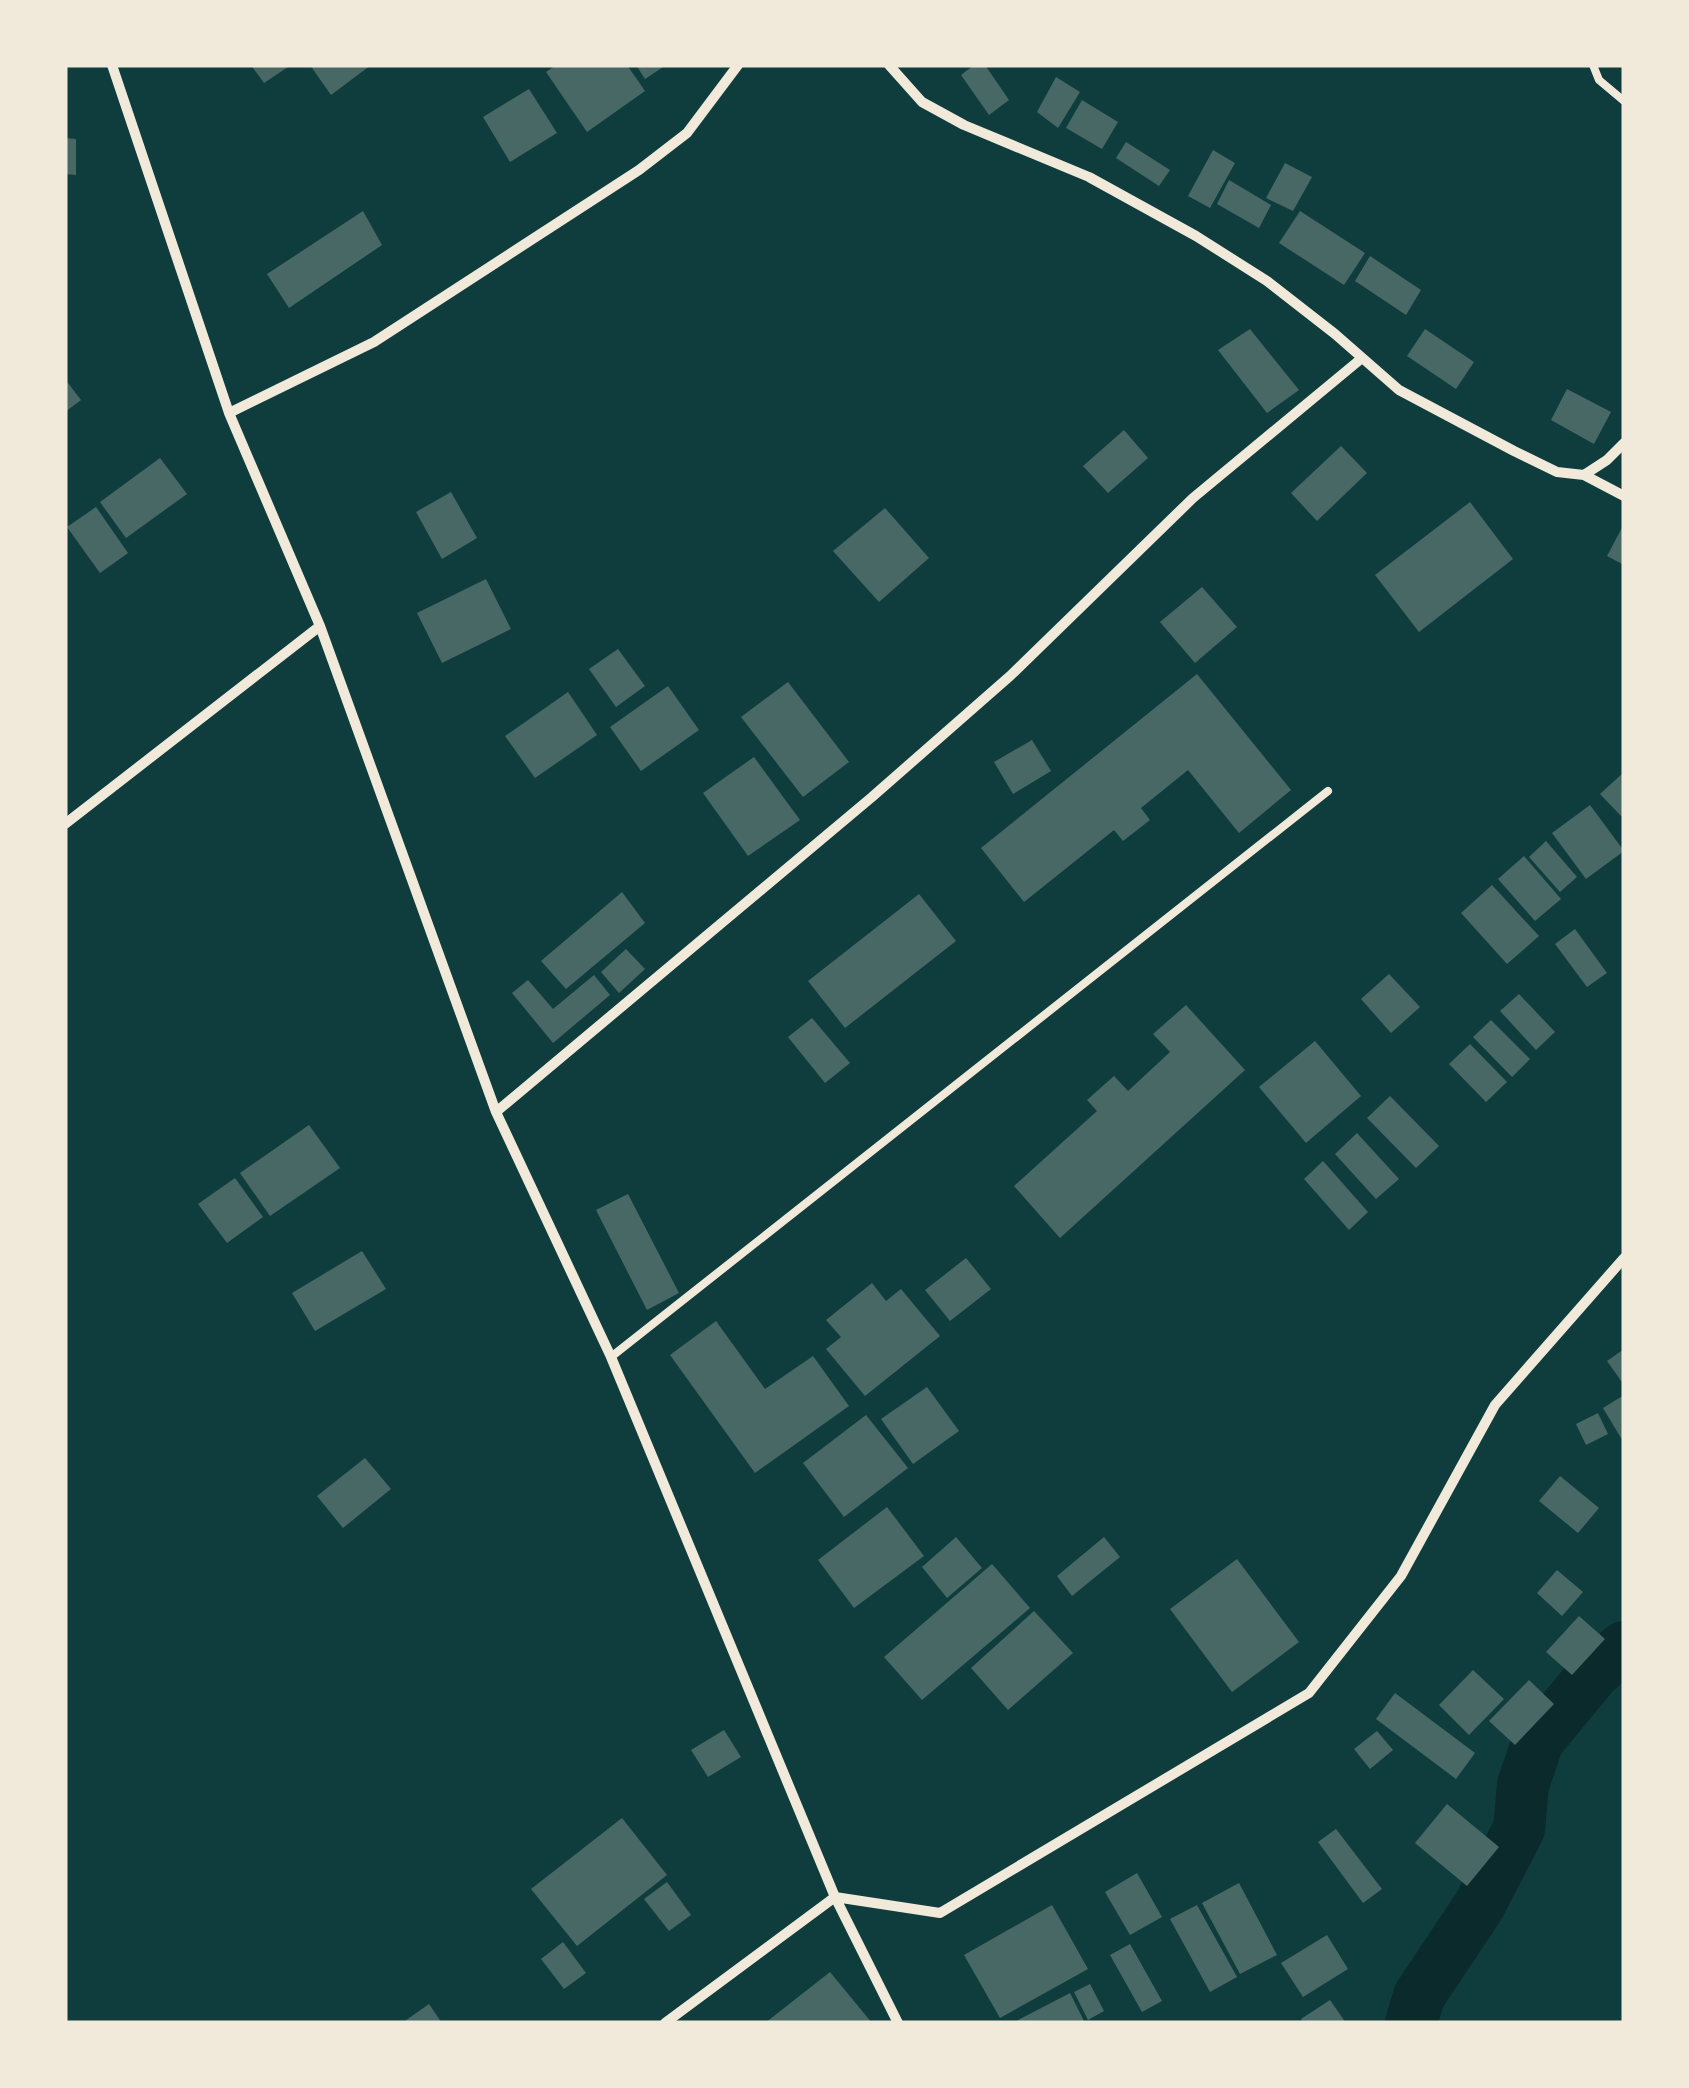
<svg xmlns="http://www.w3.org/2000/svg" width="1689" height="2088" font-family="Ubuntu,sans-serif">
	<rect width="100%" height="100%" fill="#0f3d3e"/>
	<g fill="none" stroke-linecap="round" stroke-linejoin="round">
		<!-- canal -->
		<path stroke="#0a2a2b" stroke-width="52" d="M1411 2023 1419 1996 1479 1906 1519 1829 1523 1785 1538 1741 1594 1673 1624 1647"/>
	</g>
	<!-- building -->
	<path fill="#486865" d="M251 65H291L264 83Z
		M310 65H371L331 95Z
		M556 65H627L645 91 587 132 546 72Z
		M636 65H666L645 79Z
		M974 65H985L1009 100 989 115 961 75Z
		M1056 77 1080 92 1058 128 1037 112Z
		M529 89 557 133 510 162 483 117Z
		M1082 100 1118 122 1102 149 1066 128Z
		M65 138 76 139V175L65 174Z
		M1126 142 1170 170 1159 186 1116 158Z
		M1213 150 1235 163 1210 208 1188 196Z
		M1285 163 1312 177 1293 211 1266 198Z
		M1229 180 1271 205 1259 228 1217 204Z
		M363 211 382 245 289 308 267 274Z
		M1300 211 1365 253 1344 285 1279 243Z
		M1370 256 1421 290 1406 315 1355 281Z
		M1250 329 1299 390 1267 413 1218 350Z
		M1425 329 1474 362 1456 389 1407 356Z
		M65 379 81 400 65 412Z
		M1567 389 1611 412 1594 444 1551 420Z
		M1124 430 1148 458 1108 493 1083 466Z
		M1341 446 1367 473 1317 521 1291 493Z
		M160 458 187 494 126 538 100 502Z
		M451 492 477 538 442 559 416 512Z
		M1470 502 1513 559 1419 632 1375 575Z
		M96 507 128 553 100 573 67 527Z
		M885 508 929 558 879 602 833 551Z
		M1624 524V565L1607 556Z
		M486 579 511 629 442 663 417 613Z
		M1202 587 1237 627 1195 663 1160 622Z
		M618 649 645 686 616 707 589 669Z
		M1197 674 1291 790 1239 833 1188 770 1141 808 1150 820 1123 841 1114 830 1024 902 981 848Z
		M788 682 849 762 803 797 741 717Z
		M668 686 699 730 641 771 610 727Z
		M568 692 597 735 535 778 505 736Z
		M1032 740 1051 771 1013 794 994 762Z
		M754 757 800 820 748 856 703 793Z
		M1624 772V815L1622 817 1600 794Z
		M1590 805 1624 851 1586 879 1552 833Z
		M1546 841 1577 877 1560 892 1529 857Z
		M1524 856 1561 899 1535 921 1498 879Z
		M1492 885 1539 936 1507 964 1461 913Z
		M622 892 645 923 566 989 541 961Z
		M919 894 956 941 845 1028 808 981Z
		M1575 929 1607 973 1587 987 1555 944Z
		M626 949 645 969 619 993 601 972Z
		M1389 974 1420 1007 1391 1033 1361 999Z
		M594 975 610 995 553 1043 512 993 528 980 553 1009Z
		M1519 994 1555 1032 1536 1050 1500 1011Z
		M1186 1005 1245 1070 1060 1238 1014 1186 1097 1111 1087 1100 1114 1076 1128 1091 1170 1052 1153 1034Z
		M812 1018 850 1063 825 1083 788 1037Z
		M1491 1020 1530 1059 1512 1077 1473 1037Z
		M1315 1041 1361 1096 1306 1143 1259 1087Z
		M1470 1044 1507 1082 1486 1102 1449 1064Z
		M1390 1096 1439 1146 1416 1168 1367 1118Z
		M309 1125 340 1168 270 1216 240 1173Z
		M1357 1133 1399 1179 1376 1199 1335 1154Z
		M1323 1161 1368 1212 1349 1230 1304 1179Z
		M235 1178 263 1217 227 1243 198 1204Z
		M628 1194 679 1293 647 1310 596 1210Z
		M362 1251 386 1289 315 1331 292 1293Z
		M966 1258 991 1289 950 1321 925 1290Z
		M872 1283 886 1301 901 1289 940 1336 865 1396 826 1349 841 1337 826 1320Z
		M716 1321 765 1389 813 1356 849 1406 755 1473 670 1355Z
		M1624 1349V1385L1607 1361Z
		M927 1387 959 1431 913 1464 881 1419Z
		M1624 1395V1443L1603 1408Z
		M1598 1413 1608 1434 1586 1445 1576 1424Z
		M866 1415 908 1468 844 1517 803 1463Z
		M365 1458 391 1489 343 1528 317 1496Z
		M1560 1476 1599 1508 1578 1533 1539 1501Z
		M887 1507 924 1556 854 1608 818 1560Z
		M956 1537 982 1568 947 1598 922 1567Z
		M1104 1537 1120 1557 1072 1596 1057 1576Z
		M1237 1559 1299 1642 1232 1692 1170 1609Z
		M992 1564 1030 1608 922 1700 884 1657Z
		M1557 1570 1583 1592 1562 1616 1537 1593Z
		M1034 1611 1073 1653 1008 1710 971 1668Z
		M1579 1616 1605 1639 1572 1675 1546 1652Z
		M1473 1670 1504 1699 1469 1735 1439 1705Z
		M1529 1680 1554 1704 1515 1745 1489 1721Z
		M1395 1693 1475 1753 1456 1779 1376 1719Z
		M724 1730 741 1757 708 1777 691 1750Z
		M1377 1731 1393 1750 1370 1769 1354 1749Z
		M1447 1804 1499 1847 1467 1886 1415 1843Z
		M622 1818 667 1875 577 1946 531 1889Z
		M1336 1829 1382 1889 1363 1903 1318 1842Z
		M1137 1873 1162 1917 1130 1935 1105 1892Z
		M667 1882 691 1915 669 1931 644 1899Z
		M1239 1883 1277 1955 1240 1974 1202 1903Z
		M1052 1905 1088 1969 1000 2018 964 1955Z
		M1197 1905 1237 1977 1210 1992 1170 1919Z
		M1327 1935 1348 1969 1303 1997 1281 1963Z
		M563 1942 586 1973 564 1989 541 1959Z
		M1130 1944 1162 2001 1142 2012 1110 1955Z
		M830 1972 872 2023H765Z
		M1090 1984 1104 2011 1088 2020 1074 1992Z
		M1070 1993 1085 2023H1019L1018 2020Z
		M1330 2000 1346 2023H1304L1301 2019Z
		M429 2004 442 2023H402Z"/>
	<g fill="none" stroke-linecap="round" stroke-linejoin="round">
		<!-- service -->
		<path stroke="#f1e9da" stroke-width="8" d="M1593 65 1599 80 1624 101
			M611 1357 1328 791"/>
		<!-- minor -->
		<path stroke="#f1e9da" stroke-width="10" d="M112 65 229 413 320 626 496 1112 611 1357 835 1897 898 2023
			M889 65 922 102 964 125 1089 177 1196 236 1267 281 1335 334 1399 390 1514 451 1557 472 1584 475 1607 460 1624 443
			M229 413 374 342 639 170 687 133 738 65
			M1584 475 1624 496
			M65 824 320 626
			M496 1112 872 797 1010 676 1193 498 1362 358
			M665 2023 835 1897 940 1913 1309 1693 1401 1576 1495 1405 1624 1258"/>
	</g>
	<!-- border -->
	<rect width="1689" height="2088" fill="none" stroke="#f1e9da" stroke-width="135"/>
</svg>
